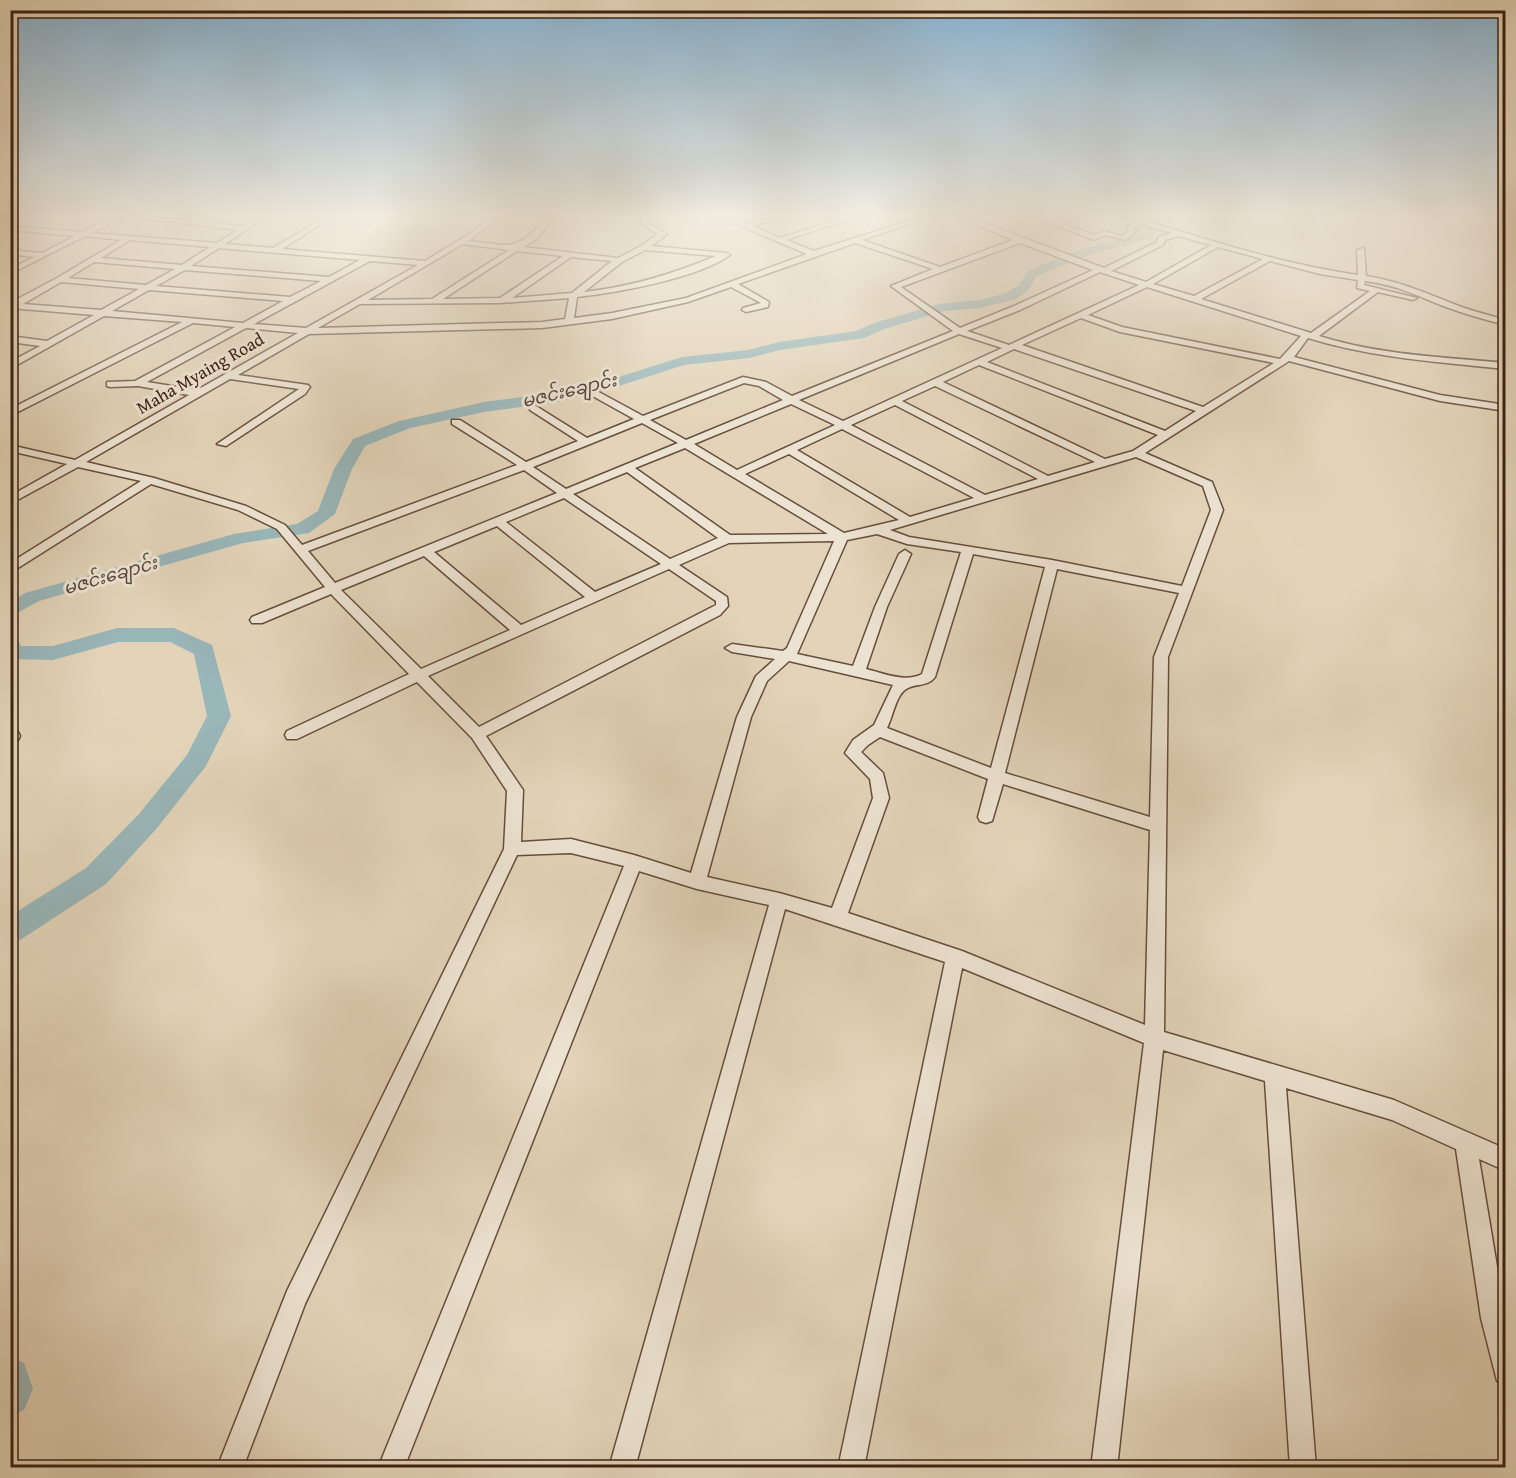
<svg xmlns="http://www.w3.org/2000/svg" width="1516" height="1478" font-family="'Gentium Book Plus','Noto Sans Myanmar',serif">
	<rect width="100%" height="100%" fill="#e3d4b9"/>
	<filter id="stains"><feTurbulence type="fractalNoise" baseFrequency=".00333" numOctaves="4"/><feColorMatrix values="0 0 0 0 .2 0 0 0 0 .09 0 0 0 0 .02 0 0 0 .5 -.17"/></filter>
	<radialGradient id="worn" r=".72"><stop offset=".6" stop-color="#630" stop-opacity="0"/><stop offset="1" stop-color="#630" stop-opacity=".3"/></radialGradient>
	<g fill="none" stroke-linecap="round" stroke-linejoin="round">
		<!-- river -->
		<path fill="#99b6b9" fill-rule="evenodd" d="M1154 216H1164L1151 238 1094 253 1046 272 1036 277 1028 290 1016 299 980 308 945 311 884 329 864 338 780 350 749 358 684 365 619 386 558 402 484 412 410 428 365 446 352 469 335 514 309 533 243 543 39 601 10 617V602L25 593 234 534 297 524 318 511 334 469 353 439 399 421 484 402 558 392 609 380 682 357 748 350 779 342 856 331 874 323 939 304 980 300 1006 293 1019 285 1027 272 1038 266 1086 248 1143 234Z
			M117 628H174L212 645 231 716 206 766 157 828 106 884 20 940 10 943V916L86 868 139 814 187 755 207 716 194 654 170 642H118L53 660 10 659V639L18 641 21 646H53Z
			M10 1357 24 1363 33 1389 24 1410 10 1416Z"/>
		<!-- minor casing -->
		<g stroke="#664e3c" stroke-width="3">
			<path id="minor" d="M114 216H122L92 233 217 243 238 230 123 216H144L244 226 261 216H268L225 244 273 248 327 216H334L282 249 425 261 471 233 492 216H499L469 241C512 246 518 252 548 216H554L538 238 523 247 618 258 641 246 658 234 642 224 640 216H646L648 223 667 234 651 246 726 253 730 255C698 278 617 293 577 297L574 318 612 313 686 298 807 254 717 216C727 216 734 222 744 223 756 225 773 216 786 216L752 226 780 238 850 216H859L786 240 814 251 924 216H933L862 240 940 267 1013 240 956 216H965L1104 268 1157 242 1159 237 1172 233 1142 224 1134 228 1136 232 1125 240 1105 235 1094 240 1032 216C1041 216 1052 222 1060 221 1069 219 1075 216 1084 216L1064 224 1094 235 1104 231 1121 236 1129 231 1127 227 1136 222 1121 216H1130C1206 239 1280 264 1358 275L1357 250 1364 248 1366 276C1398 281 1421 291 1451 303 1468 310 1488 315 1506 320V325C1486 320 1465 314 1446 307 1417 296 1398 285 1365 281L1364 285 1417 298 1413 300 1378 292 1319 336C1379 355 1443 357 1506 363V369C1439 362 1373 358 1308 338L1294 357 1440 395 1506 405V411L1440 401 1289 361 1145 453 1212 482 1223 510 1168 657 1164 1032 1394 1100 1506 1149V1171L1479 1159 1506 1320V1384L1497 1381 1481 1318 1456 1149 1392 1120 1286 1088 1316 1468H1290L1265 1081 1163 1050 1117 1468H1091L1144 1043 962 968 864 1468H838L945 962 785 909 635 1468H609L769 905 697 889 639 871 404 1468H378L624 866 571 853 517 855 305 1304 243 1468H217L287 1291 504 849 507 791 472 738 417 682 297 739H287L285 735 287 731 409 674 331 594 262 623H252L250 620 252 617 325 587 277 529 238 510 151 484 10 573V563L141 481 78 467 10 504V496L67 464 10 451V445L75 460 189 395 138 386 110 387 107 386V382L135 381 235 327 193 323 10 416V409L182 322 104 316 10 369V362L40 346 10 342V336L47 341 94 315 10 308V303L57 278 121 240 85 236 10 274V269L34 257 10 254V250L42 253 75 236 10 230V226L82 232ZM1179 236 1211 245 1146 282 1111 271 1163 245 1165 240ZM130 240 210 247 182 265 101 258ZM855 243 933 269 891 286 953 331 792 396 766 382 743 377 643 416 595 390H589V394L634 419 587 438 536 406H530V410L578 441 526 462 460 420H452V424L517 465 302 545 285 525 246 506 154 478 86 462 230 379 299 389 217 444 226 446 305 394 310 387 308 385 238 375 309 334 542 328 612 319 688 302 731 287 761 303 743 308 742 310 746 312 768 307 769 302 738 284ZM1020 243 1093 270 1014 306 960 328 901 287ZM463 244 509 250 432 299 368 300ZM1218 247 1263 259 1194 296 1153 284ZM219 248 360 260 329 277 191 266ZM645 250 716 256C673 274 630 287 584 292L622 262ZM517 251 563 256 500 298 443 299ZM571 257 612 261 572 293 512 298ZM370 261 418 265 306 328 254 324ZM1270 261 1320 274 1358 280 1357 288 1370 291 1311 333 1201 299ZM94 262 175 269 146 285 68 278ZM185 270 321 281 290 297 156 286ZM1100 272 1139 285 1009 345 967 331 1020 310ZM61 282 139 289 101 310 23 304ZM1147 287 1301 336 1280 359 1122 327 1088 315ZM149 290 283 301 243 323 112 311ZM569 298 565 319 542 322 318 328 360 304 500 303ZM1081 318 1120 332 1274 363 1203 407 1022 345ZM246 328 298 333 197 390 147 382ZM959 334 1002 348 843 421 799 400ZM1014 349 1196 411 1165 431 987 362ZM979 365 1158 435 1133 451 1105 459 943 382ZM744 383 759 386 783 400 686 440 650 420ZM935 386 1095 462 1048 476 902 401ZM791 404 835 425 737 470 694 444ZM895 405 1038 479 985 495 851 425ZM642 423 678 443 566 489 533 467ZM842 429 974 498 910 517 797 450ZM685 448 828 534 730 535 635 468ZM789 454 899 520 844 533 745 474ZM1136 457 1203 486 1211 510 1182 586 1052 560 909 537 890 530ZM524 470 557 493 335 583 308 551ZM627 472 718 538 670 559 573 494ZM564 498 661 564 595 592 506 522ZM497 526 585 597 521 625 434 552ZM877 534 907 544 961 552 922 674C905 683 883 673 866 669L887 607 911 554 905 550 899 554 875 607 853 666 797 654 847 540ZM834 541 787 648 783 651 732 644 725 648 732 652 775 659 756 676 737 717 691 873 634 855 571 839 521 842 523 790 486 736 720 615 728 606 727 597 679 565 729 543ZM973 554 1045 567 991 768 887 728C893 717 896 693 908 688 918 683 927 687 935 677ZM424 556 510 630 421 669 341 590ZM669 569 716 601V605L479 727 428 676ZM1057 569 1179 593 1154 657 1150 817 1005 773ZM789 661 893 685 874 725 853 740 845 753 870 779 873 798 832 908 779 893 707 877 751 717 767 681ZM880 737 988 779 978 817 980 821 986 823 992 821 1003 784 1150 830 1145 1025 962 951 848 913 889 798 883 773 861 752 868 745Z
				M1500 216H1506V259L1502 257Z
				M10 730 18 732 20 736 18 740 10 741Z"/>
		</g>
		<!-- minor -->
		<use href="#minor" fill="#ede3d2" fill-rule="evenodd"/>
	</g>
	<!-- sky -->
	<linearGradient id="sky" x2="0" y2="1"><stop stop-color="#88b5d5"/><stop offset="0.51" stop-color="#f2ece0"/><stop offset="1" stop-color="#f2ece0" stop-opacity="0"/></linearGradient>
	<rect width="1516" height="423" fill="url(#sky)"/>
	<g text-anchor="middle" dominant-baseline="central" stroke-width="6" stroke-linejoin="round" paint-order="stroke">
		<!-- far-street labels -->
		<g font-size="18" fill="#3d2212" stroke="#ede3d2">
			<text transform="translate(200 373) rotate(-30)">Maha Myaing Road</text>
		</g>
		<!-- far-water labels -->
		<g font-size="18" font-style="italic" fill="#54473c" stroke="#ede3d2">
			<text transform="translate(569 390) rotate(-13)">မဇင်းချောင်း</text>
			<text transform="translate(110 575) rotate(-16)">မဇင်းချောင်း</text>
		</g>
	</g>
	<!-- margin -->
	<rect width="1516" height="1478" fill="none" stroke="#e3d4b9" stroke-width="36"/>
	<rect x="12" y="12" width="1492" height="1454" fill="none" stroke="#3d2212" stroke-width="3"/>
	<rect x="18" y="18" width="1480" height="1442" fill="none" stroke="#3d2212" stroke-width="1.5"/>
	<rect width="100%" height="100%" filter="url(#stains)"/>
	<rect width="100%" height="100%" fill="url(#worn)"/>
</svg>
